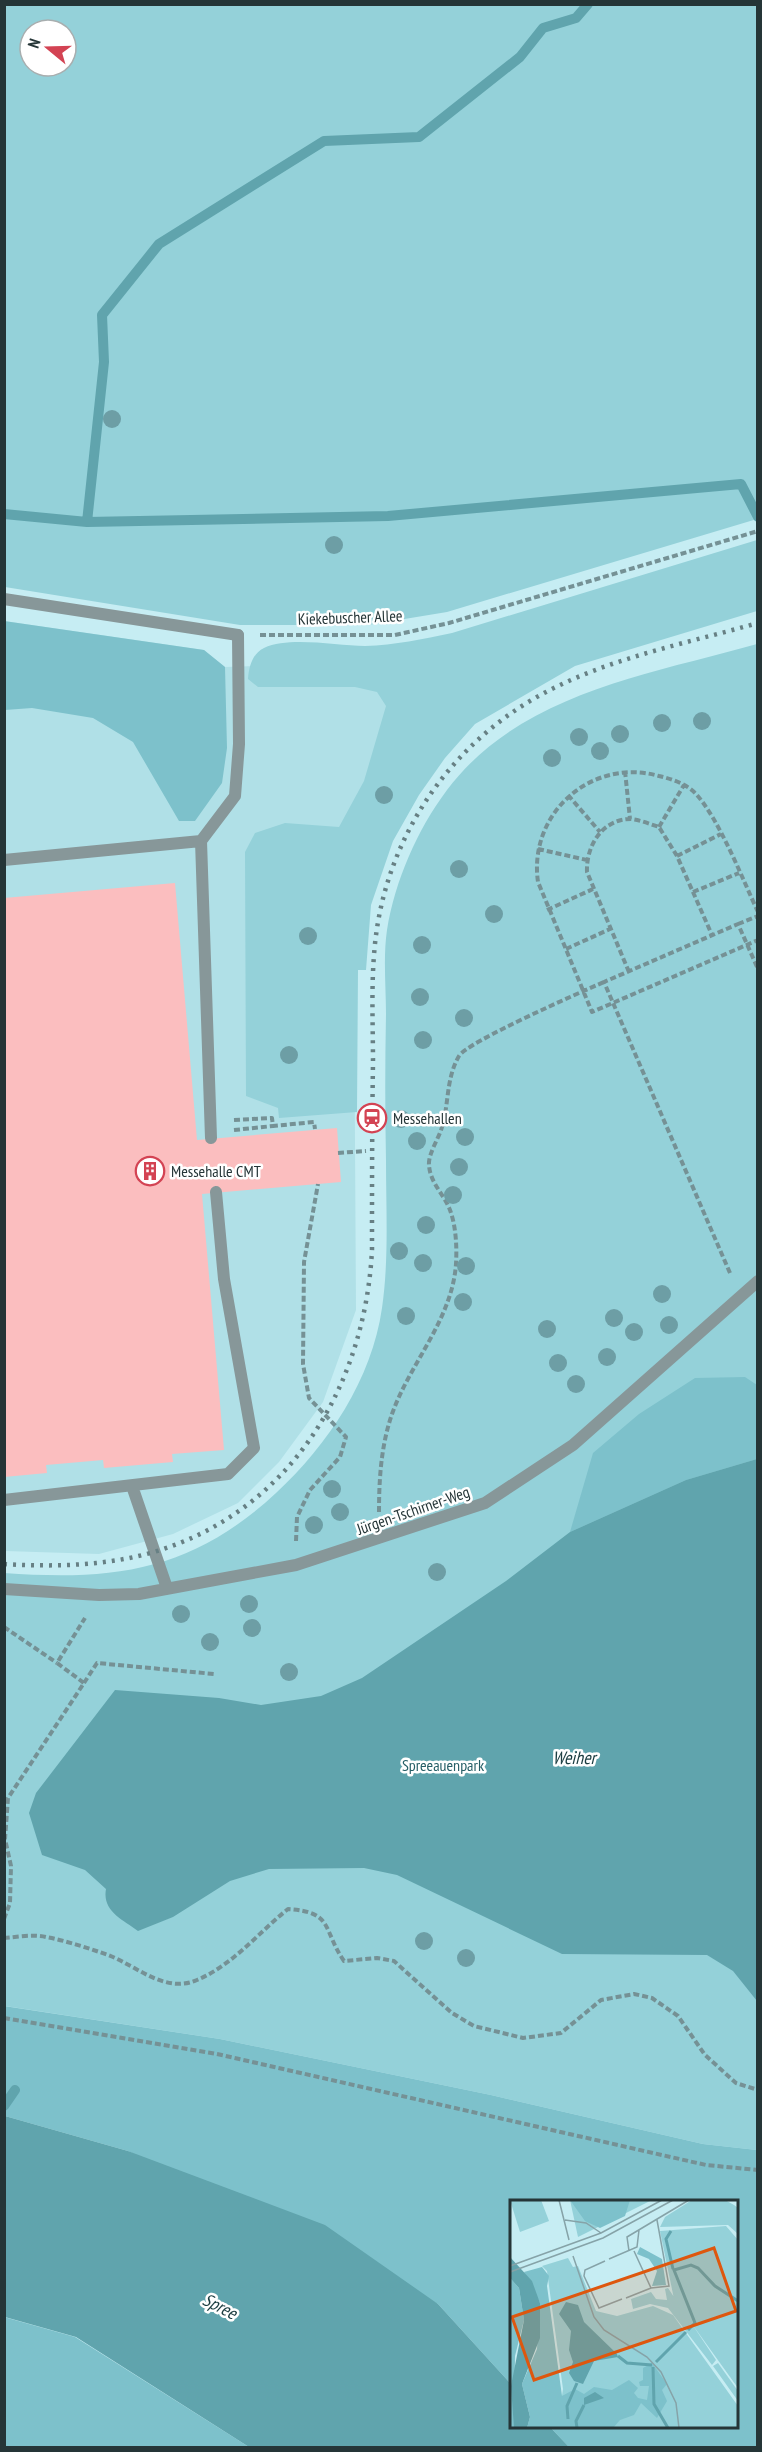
<svg xmlns="http://www.w3.org/2000/svg" width="762" height="2452" font-family="'PT Sans Narrow',sans-serif">
	<rect width="100%" height="100%" fill="#c6edf3"/>
	<!-- built -->
	<path fill="#b0e0e7" d="M4 621 204 650 225 667 402 661 387 835 354 974 356 1310 323 1402 279 1462 238 1503 173 1534 99 1554 5 1551Z"/>
	<!-- green -->
	<path fill="#94d1d9" fill-rule="evenodd" d="M4 5H757V519L447 612 368 625H240L5 587ZM30 30H66V66H30Z
		M757 540V611L575 666 475 724 445 758 419 795 393 841 371 905 366 970H358L357 1112 279 1118 278 1108 246 1096 245 852 255 833 285 823 339 827 364 781 386 706 377 692 355 687H258L248 679C249 667 252 654 264 648 290 636 337 646 365 646 395 645 423 639 452 633Z
		M757 644V2150L703 2144 491 2095 220 2039 5 2006 4 1573C115 1581 192 1571 276 1493 328 1445 372 1379 382 1308 389 1260 386 1210 386 1161 385 1112 385 1063 386 1014 386 987 383 957 387 930 395 881 417 830 447 790 520 693 648 675 757 644Z"/>
	<!-- forest -->
	<path fill="#7dc1cb" d="M4 621 204 650 225 667 227 748 222 783 195 821H179L133 742 93 718 32 708 5 710Z
		M745 1377 757 1385V1459L686 1480 570 1532 593 1453 639 1414 695 1378Z
		M4 2006 220 2039 491 2095 703 2144 757 2150V2447H569L550 2427 736 2426V2202H512L511 2384 438 2304 128 2151 5 2116Z
		M4 2317 75 2337 249 2447H5Z"/>
	<!-- water -->
	<path fill="#60a4ad" d="M757 1459V2001L733 1971 707 1955 562 1954 397 1875 364 1868 269 1869 230 1881 173 1917 138 1931C122 1919 102 1911 106 1889L85 1870 42 1855 29 1813 36 1793 115 1690 219 1698 261 1705 321 1696 362 1678 506 1581 570 1532 686 1480Z
		M5 2116 128 2151 325 2225 438 2304 511 2384 512 2426 550 2427 569 2447H249L76 2337 5 2317Z"/>
	<g fill="none" stroke-linecap="round" stroke-linejoin="round">
		<!-- stream -->
		<path stroke="#60a4ad" stroke-width="10" d="M588 4 576 18 543 28 520 57 419 137 324 141 159 244 102 315 104 362 87 522 388 516 741 484 758 517
			M4 514 87 522
			M4 2106 15 2090"/>
	</g>
	<!-- building -->
	<path fill="#fbbebf" d="M175 883 197 1140 337 1128 341 1182 202 1194 224 1450 172 1454 173 1462 104 1468 103 1460 46 1465 47 1473 4 1477V898Z"/>
	<g fill="none" stroke-linecap="round" stroke-linejoin="round">
		<!-- path -->
		<path stroke="#759195" stroke-width="4" stroke-dasharray="6 3" stroke-linecap="butt" d="M260 635H395L449 623 758 531
			M625 771 630 819
			M568 795 600 832
			M659 827 684 785
			M538 849 587 860
			M677 856 721 834
			M693 892 739 873
			M547 910 593 889
			M758 912C743 880 719 819 696 794 687 784 672 779 659 776 592 757 528 813 538 882L592 1012 758 940
			M738 924 758 916
			M566 949 610 929
			M629 972 587 872C586 846 602 819 631 819 640 820 650 824 659 827L677 856 712 935
			M234 1120 272 1118 273 1126 314 1122 315 1129
			M234 1130 273 1126
			M338 1153 366 1151
			M730 1273 604 982 738 924 758 969
			M379 1512C379 1479 381 1446 392 1414 410 1363 452 1320 456 1264 457 1247 456 1226 450 1210 444 1194 430 1183 429 1165 428 1154 439 1138 442 1127 449 1104 446 1078 459 1056 467 1042 581 992 604 982
			M296 1541 297 1517 310 1490 340 1457 346 1437 309 1398 303 1364 304 1262 318 1184
			M4 1627 57 1663
			M84 1683 97 1663 214 1674
			M4 1919 10 1903 11 1866 5 1839 8 1798 84 1683 57 1663 85 1618
			M4 1938C17 1937 33 1934 46 1937 67 1941 88 1948 108 1955 137 1966 165 1994 197 1980 233 1965 258 1933 288 1909 334 1912 322 1929 344 1961L377 1958 394 1961 452 2013 474 2026 523 2038 561 2033 601 2000 634 1994 652 1998 678 2016 705 2055 736 2083 758 2090
			M4 2018 217 2054 706 2165 758 2170"/>
		<!-- lane -->
		<path stroke="#879799" stroke-width="12" d="M201 841 235 796 239 744 238 635
			M4 860 201 841 211 1138
			M132 1486 167 1588
			M4 1500 228 1474 254 1448 224 1279 216 1192
			M4 1589 99 1595 139 1594 296 1565 485 1503 573 1445 758 1281"/>
		<!-- street -->
		<path stroke="#879799" stroke-width="12" d="M4 599 238 635"/>
		<!-- rail -->
		<path stroke="#678084" stroke-width="4.5" stroke-dasharray="3 6" stroke-linecap="butt" d="M4 1564C55 1567 105 1566 154 1552 291 1511 365 1386 372 1250 372 1187 372 1125 373 1063 373 1017 370 968 378 922 396 819 463 731 558 686 620 656 691 642 758 623"/>
	</g>
	<!-- trees -->
	<g fill="#6d9ea5">
		<circle cx="112" cy="419" r="9"/>
		<circle cx="334" cy="545" r="9"/>
		<circle cx="702" cy="721" r="9"/>
		<circle cx="662" cy="723" r="9"/>
		<circle cx="620" cy="734" r="9"/>
		<circle cx="579" cy="737" r="9"/>
		<circle cx="600" cy="751" r="9"/>
		<circle cx="552" cy="758" r="9"/>
		<circle cx="384" cy="795" r="9"/>
		<circle cx="459" cy="869" r="9"/>
		<circle cx="494" cy="914" r="9"/>
		<circle cx="308" cy="936" r="9"/>
		<circle cx="422" cy="945" r="9"/>
		<circle cx="420" cy="997" r="9"/>
		<circle cx="464" cy="1018" r="9"/>
		<circle cx="423" cy="1040" r="9"/>
		<circle cx="289" cy="1055" r="9"/>
		<circle cx="401" cy="1119" r="9"/>
		<circle cx="465" cy="1137" r="9"/>
		<circle cx="417" cy="1141" r="9"/>
		<circle cx="459" cy="1167" r="9"/>
		<circle cx="453" cy="1195" r="9"/>
		<circle cx="426" cy="1225" r="9"/>
		<circle cx="399" cy="1251" r="9"/>
		<circle cx="423" cy="1263" r="9"/>
		<circle cx="466" cy="1266" r="9"/>
		<circle cx="662" cy="1294" r="9"/>
		<circle cx="463" cy="1302" r="9"/>
		<circle cx="406" cy="1316" r="9"/>
		<circle cx="614" cy="1318" r="9"/>
		<circle cx="669" cy="1325" r="9"/>
		<circle cx="547" cy="1329" r="9"/>
		<circle cx="634" cy="1332" r="9"/>
		<circle cx="607" cy="1357" r="9"/>
		<circle cx="558" cy="1363" r="9"/>
		<circle cx="576" cy="1384" r="9"/>
		<circle cx="332" cy="1489" r="9"/>
		<circle cx="340" cy="1512" r="9"/>
		<circle cx="314" cy="1525" r="9"/>
		<circle cx="437" cy="1572" r="9"/>
		<circle cx="249" cy="1604" r="9"/>
		<circle cx="181" cy="1614" r="9"/>
		<circle cx="252" cy="1628" r="9"/>
		<circle cx="210" cy="1642" r="9"/>
		<circle cx="289" cy="1672" r="9"/>
		<circle cx="424" cy="1941" r="9"/>
		<circle cx="466" cy="1958" r="9"/>
	</g>
	<!-- icons -->
	<defs>
		<g id="station-ring" transform="scale(1.5)"><circle r="9.5" fill="#fff" stroke="#d34353" stroke-width="1.5"/><path d="M-3-6H3Q5-6 5-4V2Q5 4 3 4L4.5 6H3L1.5 4h-3L-3 6H-4.5L-3 4Q-5 4-5 2V-4Q-5-6-3-6ZM-3.5-4v3h7v-3ZM-3.5 1v1.5H-2V1ZM2 1v1.5H3.5V1Z" fill="#d34353"/></g>
		<g id="building-ring" transform="scale(1.5)"><circle r="9.5" fill="#fff" stroke="#d34353" stroke-width="1.5"/><path d="M-4-6H4V6H1V3H-1V6H-4ZM-2.5-4.3h1.7v1.8h-1.7ZM.8-4.3h1.7v1.8H.8ZM-2.5-1h1.7V.8h-1.7ZM.8-1h1.7V.8H.8Z" fill="#d34353"/></g>
	</defs>
	<g fill-rule="evenodd">
		<use href="#station-ring" x="372" y="1118"/>
		<use href="#building-ring" x="150" y="1171"/>
	</g>
	<g text-anchor="middle" dominant-baseline="central" stroke-width="5" stroke-linejoin="round" paint-order="stroke">
		<!-- street labels -->
		<g font-size="16" fill="#253537" stroke="#fff">
			<text transform="translate(350 617) rotate(-2)">Kiekebuscher Allee</text>
			<text transform="translate(413 1510) rotate(-19)">Jürgen-Tschirner-Weg</text>
		</g>
		<!-- poi labels -->
		<g font-size="16" fill="#253537" stroke="#fff" text-anchor="start">
			<text x="393" y="1118">Messehallen</text>
			<text x="171" y="1171">Messehalle CMT</text>
		</g>
		<!-- park labels -->
		<g font-size="16" fill="#255e66" stroke="#fff">
			<text x="443" y="1765">Spreeauenpark</text>
		</g>
		<!-- water labels -->
		<g font-size="18" font-style="italic" fill="#1b3d41" stroke="#fff">
			<text x="574" y="1757">Weiher</text>
			<text transform="translate(220 2306) rotate(27)">Spree</text>
		</g>
	</g>
	<!-- overview -->
	<g transform="translate(510 2200)">
		<rect width="228" height="228" fill="#c6edf3"/>
		<path d="M0 0H31L39 21 10 32ZM60 0H142L68 37ZM182 0H215L224 5 228 8V34L218 25 150 27 155 17ZM216 26 228 40V188L164 99 150 31ZM58 58 63 67 68 66 86 111 107 116 143 106 163 115 228 206V228H47L53 189 37 71 32 66ZM158 88 206 160 202 165 158 108 140 104 123 109 121 99 141 92 146 99 157 100 155 89ZM208 163 228 191V201L203 166Z" fill="#94d1d9"/>
		<path d="M60 0H120L115 16 90 28 75 21ZM130 47 152 59 156 85 142 86 147 71 139 59 127 54ZM32 67 39 76 37 86 52 196 65 189 74 194 84 187 102 190 119 180 128 188 124 193 128 198 137 200 139 186H130L129 182 133 180V168L142 163 157 184 152 190 157 201 147 218 131 203 124 215 110 220 103 228H17L20 217 12 184 27 149 30 103 14 72ZM0 78 9 88 14 120 5 156 4 228H0Z" fill="#7dc1cb"/>
		<path d="M0 57 22 81 30 103V138L12 184 20 217 17 228H4L1 186 14 120 9 88 0 78ZM56 102 68 105 74 122 107 154 108 157 84 161 73 184 64 181 59 173 63 162 59 150 61 131 49 114ZM85 192 94 198 74 205V198Z" fill="#60a4ad"/>
		<path fill="none" stroke="#60a4ad" stroke-width="3" d="M161 31 156 39 163 69M178 130 185 123 164 70 181 65 188 68 205 86 228 101M108 156 117 163 142 165M146 162 176 132M143 167 144 204 158 228M58 219 57 206 67 183M67 228 66 221 74 205"/>
		<path fill="none" stroke="#86a3a8" stroke-width="1.5" d="M49 0 59 40M55 20 76 23 91 33M119 51 117 37 179 0M63 56 84 117 94 130 137 157 151 172 166 203 169 228M99 59 127 47 129 30M95 61 75 70 74 76 89 108 112 99M0 66 91 33 152 0M0 72 93 38 163 0M141 88 159 86 147 20M116 98 141 88 124 51"/>
		<path fill="#de570e" fill-opacity="0.15" stroke="#de570e" stroke-width="3" d="M204 48 226 111 24 180 2 117Z"/>
		<rect width="228" height="228" fill="none" stroke="#253537" stroke-width="3"/>
	</g>
	<!-- border -->
	<rect width="762" height="2452" fill="none" stroke="#253537" stroke-width="12"/>
	<!-- north arrow -->
	<g transform="translate(48 48) rotate(289)"><circle r="28" fill="#ffffff" stroke="#a8aeaf" stroke-width="1.5"/>
	<path d="M0-4.5L10 22L0 15L-10 22Z" fill="#d34353"/>
	<text y="-9" font-size="16" font-weight="bold" text-anchor="middle" fill="#253537">N</text>
	</g>
</svg>
